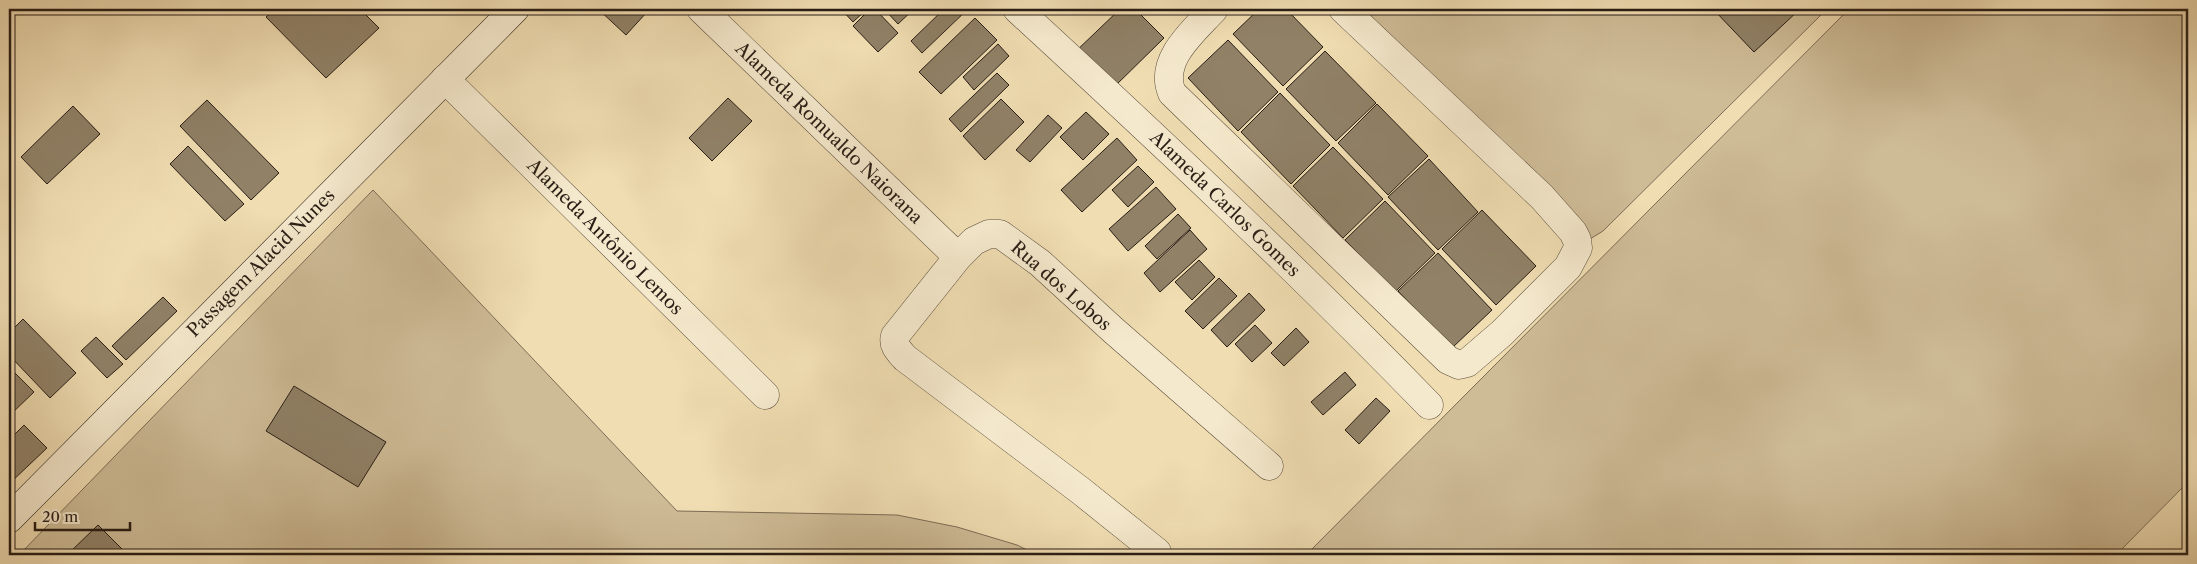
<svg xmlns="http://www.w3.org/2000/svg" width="2197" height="564" font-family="'Libre Caslon Text',serif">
	<rect width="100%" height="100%" fill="#f0ddb2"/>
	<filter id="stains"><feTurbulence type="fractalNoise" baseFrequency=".004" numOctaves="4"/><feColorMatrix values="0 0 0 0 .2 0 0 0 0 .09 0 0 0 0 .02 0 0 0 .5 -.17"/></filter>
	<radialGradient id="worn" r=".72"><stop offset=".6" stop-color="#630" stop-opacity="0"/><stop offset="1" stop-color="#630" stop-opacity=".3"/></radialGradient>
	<!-- green -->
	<path fill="#cebc97" stroke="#7b6c56" d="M1328 9H1827L1603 231 1590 239Z
		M1849 9H2188V482L2116 555H1306Z
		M373 190 677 511 897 515 957 527 1017 545 1037 555H19Z"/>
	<!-- building -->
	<path fill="#908167" stroke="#281d15" d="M275 9H360L379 28 326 78 266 17Z
		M598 9H643L647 12 626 35Z
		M841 9H867L853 22Z
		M870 9H875L898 33 878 52 853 26Z
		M884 9H914L898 24Z
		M944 9H968L922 53 911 41Z
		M1120 9H1135L1164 38 1111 90 1074 53Z
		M1259 9H1286L1323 47 1283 86 1233 34Z
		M1713 9H1800L1754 52Z
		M975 18 997 40 941 94 919 72Z
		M1228 40 1278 92 1238 131 1188 78Z
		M998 44 1009 56 974 90 963 77Z
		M1325 51 1376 103 1336 141 1286 89Z
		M997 73 1009 85 961 132 949 119Z
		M1280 93 1330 145 1291 184 1241 132Z
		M728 98 752 121 712 161 689 138Z
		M1001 99 1024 122 985 160 963 136Z
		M207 100 279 173 251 200 180 126Z
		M1377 104 1428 156 1388 195 1338 143Z
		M73 106 100 134 47 184 21 157Z
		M1086 112 1109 134 1083 160 1060 137Z
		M1048 115 1062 128 1030 162 1016 150Z
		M1117 138 1137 160 1082 212 1061 190Z
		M188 146 244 204 225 221 170 164Z
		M1333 147 1383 199 1343 238 1293 186Z
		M1429 159 1478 212 1438 250 1388 197Z
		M1138 166 1154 182 1128 207 1112 190Z
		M1156 187 1176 209 1128 251 1109 229Z
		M1385 201 1435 253 1396 291 1345 240Z
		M1482 210 1536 266 1496 305 1442 249Z
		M1178 214 1191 228 1157 259 1145 246Z
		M1190 230 1207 249 1160 292 1144 273Z
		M1438 253 1492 310 1452 348 1398 291Z
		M1199 260 1215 277 1192 300 1175 282Z
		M1219 278 1237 296 1203 329 1185 311Z
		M1249 293 1265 310 1227 347 1211 330Z
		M163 297 177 311 126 360 112 346Z
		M23 319 76 373 50 398 9 355V333Z
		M1255 325 1272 343 1252 362 1235 344Z
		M1296 328 1309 342 1284 366 1271 353Z
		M96 337 123 364 107 378 81 351Z
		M9 367 34 392 9 416Z
		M1345 372 1356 385 1323 415 1311 402Z
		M294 386 386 442 358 487 266 431Z
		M1376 398 1390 411 1359 444 1345 430Z
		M24 425 47 448 9 484V440Z
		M98 525 128 555H67Z"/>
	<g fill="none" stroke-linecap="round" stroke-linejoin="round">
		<!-- minor casing -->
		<g stroke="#5a4d3c" stroke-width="29">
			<path id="minor" d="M701 9 958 257
				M1017 9C1157 138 1296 268 1429 405
				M1214 9C1194 31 1158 60 1172 93L1448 360 1459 365 1467 363 1502 333 1568 267 1578 248 1577 240 1573 232 1542 197 1343 9
				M445 79 765 395
				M1157 552 1081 491 905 358C899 351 892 345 895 336L958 257 974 241 989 234H1000L1040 263 1113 330 1269 466"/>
		</g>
		<!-- secondary casing -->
		<g stroke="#281d15" stroke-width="29">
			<path id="secondary" d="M9 519 515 9"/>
		</g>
		<!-- minor -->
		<use href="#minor" stroke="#f5e9cd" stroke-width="28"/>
		<!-- secondary -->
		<use href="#secondary" stroke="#f5e9cd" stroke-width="28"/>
	</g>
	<g text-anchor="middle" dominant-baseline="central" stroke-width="4" stroke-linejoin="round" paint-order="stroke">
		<!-- street labels -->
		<g font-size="18" fill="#281d15" stroke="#f5e9cd">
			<text transform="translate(829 133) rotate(44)">Alameda Romualdo Naiorana</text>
			<text transform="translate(1225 204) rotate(44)">Alameda Carlos Gomes</text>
			<text transform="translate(605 237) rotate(45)">Alameda Antônio Lemos</text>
			<text transform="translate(261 263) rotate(-45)">Passagem Alacid Nunes</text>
			<text transform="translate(1061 286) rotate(41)">Rua dos Lobos</text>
		</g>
	</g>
	<!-- margin -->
	<rect width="2197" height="564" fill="none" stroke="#f0ddb2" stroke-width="30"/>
	<rect x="10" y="10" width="2177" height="544" fill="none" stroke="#281d15" stroke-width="2.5"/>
	<rect x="15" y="15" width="2167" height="534" fill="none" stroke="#281d15"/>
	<!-- scale -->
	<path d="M35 522v8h95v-8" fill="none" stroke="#281d15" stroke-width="2.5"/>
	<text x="42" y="522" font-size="15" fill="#281d15" stroke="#f5e9cd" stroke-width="4" paint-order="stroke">20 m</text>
	<rect width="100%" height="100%" filter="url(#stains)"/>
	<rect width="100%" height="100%" fill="url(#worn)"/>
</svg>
